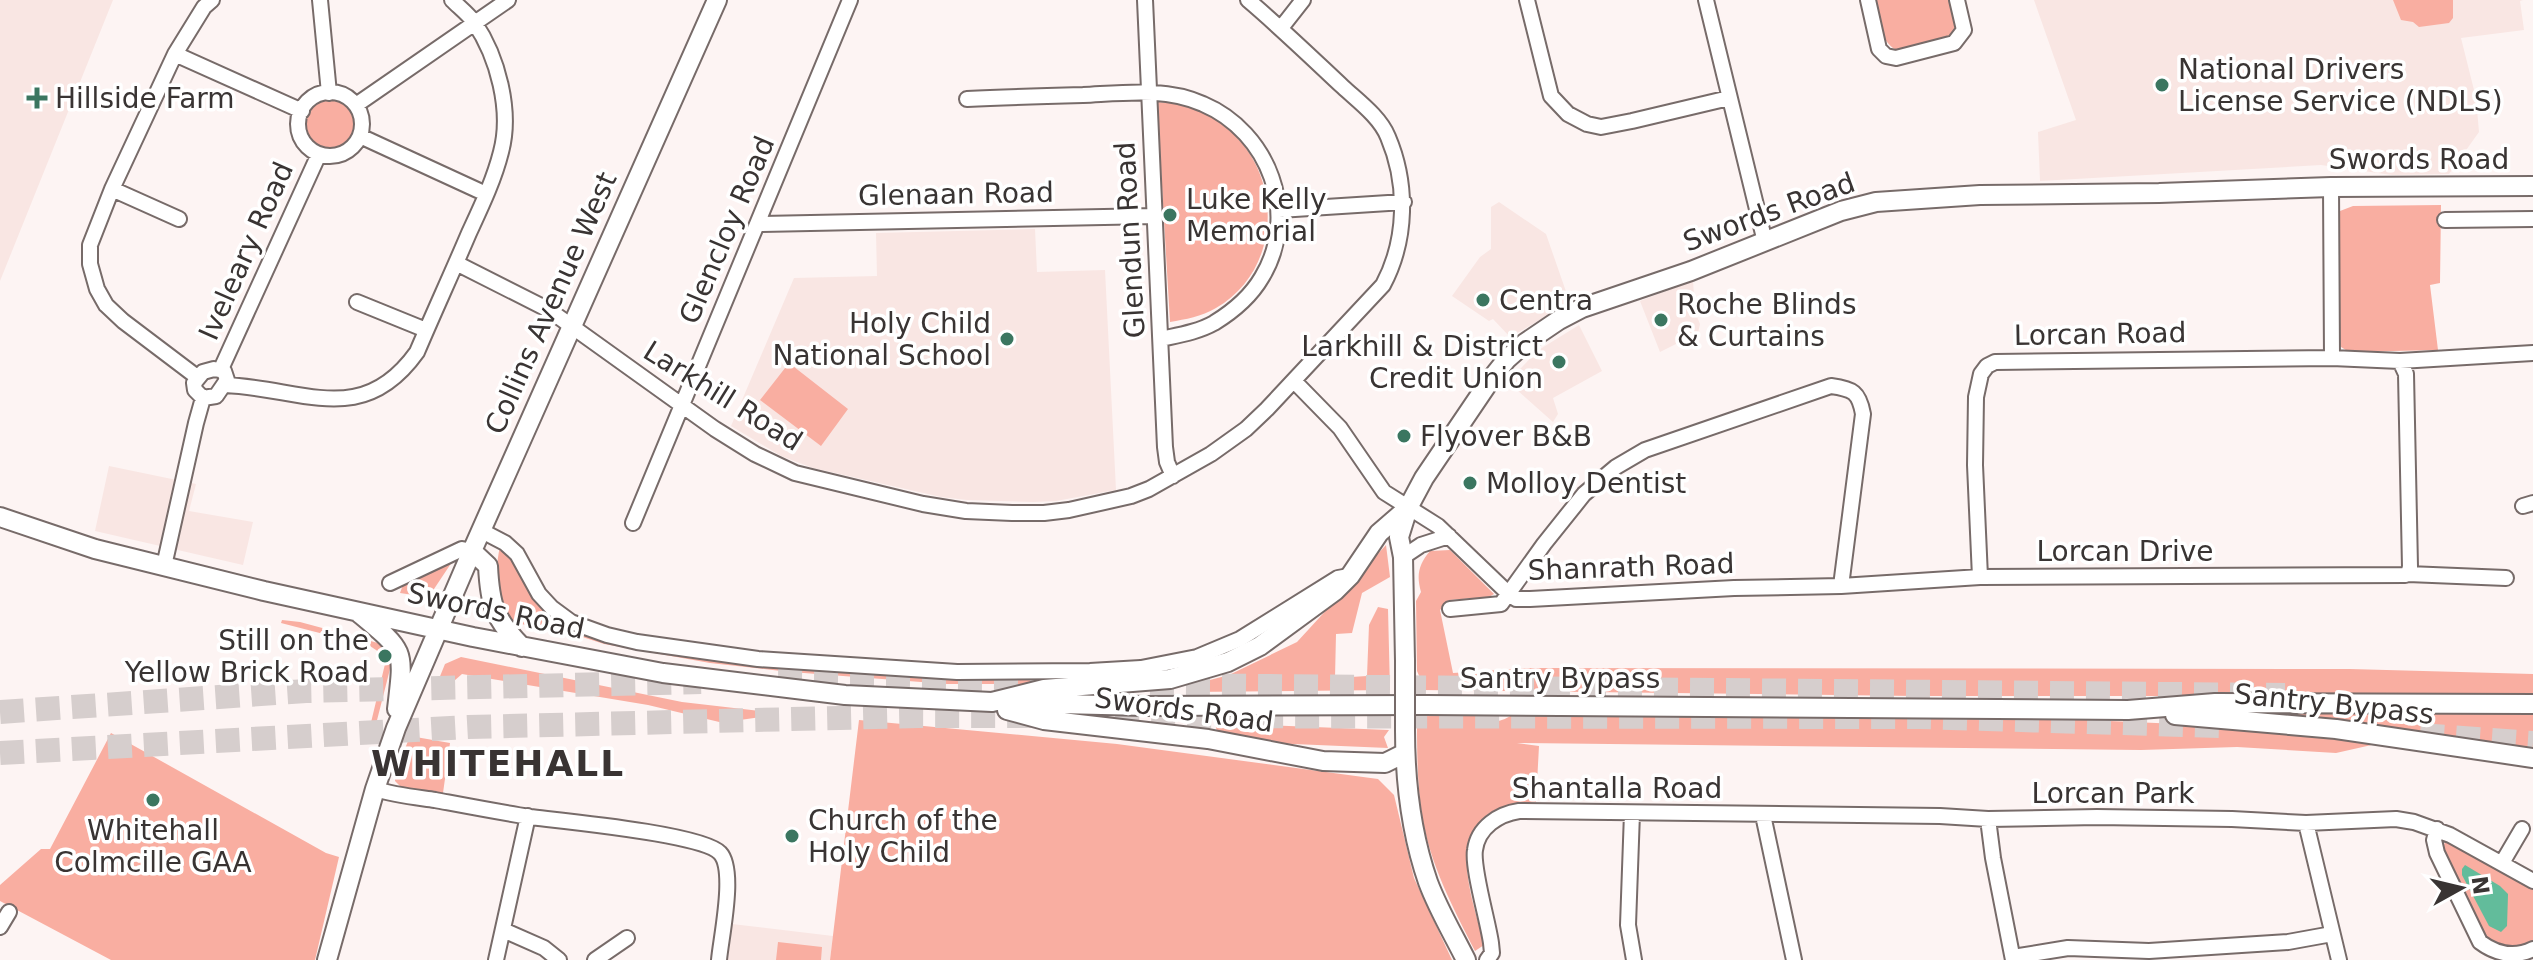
<svg xmlns="http://www.w3.org/2000/svg" width="2533" height="960" font-family="'DejaVu Sans',sans-serif">
	<rect width="100%" height="100%" fill="#fdf4f3"/>
	<!-- built -->
	<path fill="#f9e6e3" d="M0 0H113L0 281Z
		M2034 0H2523L2520 1 2524 30 2461 38 2476 98 2479 132 2449 174 2392 175 2321 165 2040 181 2038 132 2076 120Z
		M1499 202 1546 234 1570 303 1510 337 1493 319 1489 321 1452 296 1480 257 1491 249V207Z
		M1035 229 1037 272 1105 270 1116 490 1056 501 1033 502 967 500 941 497 813 468 781 456 731 426 794 278 877 276 876 233Z
		M1693 280 1695 312 1700 324 1698 333 1660 352 1640 301Z
		M1579 325 1602 371 1553 398 1558 414 1553 422 1508 382 1537 351Z
		M109 466 196 484 189 511 253 522 243 565 95 531Z
		M732 924 833 936 830 960H728Z"/>
	<!-- green -->
	<path fill="#f9aea1" d="M1873 0H1953L1959 28 1950 38 1897 51C1878 38 1878 21 1873 0Z
		M2393 0H2453V18L2449 23 2419 27 2413 22 2401 20Z
		M306 124a25 25 0 1 1 50 0a25 25 0 1 1-50 0Z
		M1157 102C1167 103 1178 102 1188 105 1203 108 1218 120 1229 130 1284 177 1281 271 1216 308 1201 317 1186 319 1170 322Z
		M2441 205 2440 283 2430 285 2438 350 2349 352 2341 347 2337 337V219L2340 211 2353 206Z
		M789 363 848 409 821 446 760 400Z
		M1386 545 1390 577 1362 593 1352 633 1336 634 1335 678 1367 676 1369 625 1378 607 1388 609 1390 690 1186 692 1187 686 1229 675 1297 642Z
		M500 547 507 552 565 623 782 665 781 671 710 663 604 644 570 633 510 622 503 616C499 593 494 570 500 547Z
		M1450 550 1494 594 1489 597 1449 600 1440 610 1453 673 1530 668 2350 669 2533 674V696H1915L1421 690V680L1417 671 1416 601 1421 592C1416 575 1419 564 1430 551Z
		M454 559 434 589 420 596 400 593 404 582Z
		M282 620 300 622 378 643C388 650 391 656 390 669L373 736 368 735 385 664 382 654 370 646 281 623Z
		M461 657 682 702 760 711 761 717 740 720 736 726 648 705 462 674 454 681 443 699 432 696 445 664Z
		M791 666 1106 675 1044 684H947L791 672Z
		M2212 707 2533 708V751L2212 713Z
		M1475 715C1489 723 1498 724 1512 715L2041 718 2179 724 2357 739 2376 744 2336 753 2237 747 2141 750 1517 743 1539 746 1536 802C1523 804 1506 804 1493 811 1446 839 1475 904 1484 945L1475 951C1453 908 1430 864 1422 816 1417 784 1417 749 1417 716Z
		M859 720 1117 744 1378 779 1394 795 1414 878 1452 960H830Z
		M1215 723 1389 730 1384 737 1388 748 1269 743 1217 732Z
		M111 733 326 853 339 857 315 960H111L0 901V885L41 849H50Z
		M410 736 450 743 443 793 401 787 395 781V774Z
		M2445 842H2450L2533 887V943L2517 951 2485 939 2442 850Z
		M778 942 822 947 821 960H776Z"/>
	<!-- water -->
	<path fill="#62bc9b" d="M2465 865 2500 886 2508 894 2507 926 2501 932 2489 926 2462 875V869Z"/>
	<g fill="none" stroke-linecap="round" stroke-linejoin="round">
		<!-- highway-tunnel -->
		<path stroke="#d6cecd" stroke-width="24" stroke-dasharray="24 12" stroke-linecap="butt" d="M778 681 1061 684
			M1150 685 2285 695
			M0 712 306 691 701 682
			M2420 735 2533 743
			M0 753 468 727 919 716 1920 717 2219 726"/>
		<!-- street casing -->
		<g stroke="#776b69" stroke-width="18">
			<path id="street" d="M320 0 329 93
				M1145 0 1165 447 1167 462 1173 476
				M1527 0 1551 96 1568 114 1587 124 1601 127 1632 121 1729 98
				M1706 0 1765 242
				M1868 0 1879 49 1886 56 1896 58 1954 43 1964 30 1957 0
				M1281 28 1303 0
				M175 54 302 111
				M298 124a32 32 0 1 1 64 0a32 32 0 1 1-64 0Z
				M967 99C1006 97 1044 96 1083 95 1123 93 1166 87 1203 104 1269 132 1300 214 1262 277 1251 296 1232 312 1214 323 1198 332 1179 335 1161 339
				M356 105 508 0
				M360 136 486 194
				M2331 187 2332 358
				M112 189 179 219
				M1279 210 1404 202
				M2445 220 2533 219
				M759 224 1154 216
				M456 263 549 310 715 429 755 454 795 473 923 504 966 511 1012 513H1044L1069 510 1131 496 1149 489 1211 454 1246 429 1267 409 1383 285C1407 240 1408 184 1388 137 1380 117 1358 101 1343 87 1312 58 1281 28 1248 0
				M357 302 426 330
				M214 369 224 371 227 380 216 396 203 398 195 390 194 383 203 372Z
				M221 369 319 154
				M197 377 123 321 106 305 97 289 90 264V245L112 189 175 54 204 7 212 0
				M1294 381 1340 428 1384 492 1438 526 1510 595 1516 599H1530L1734 588 1841 586 1980 577 2405 575 2408 574 2410 567 2406 374 2400 361
				M225 385C303 388 362 429 417 352 434 312 452 273 469 233 481 207 494 180 501 152 512 111 498 57 474 22 468 14 459 7 452 0
				M2523 506 2533 503
				M633 523 850 0
				M482 531 505 543 517 554 539 594 552 608 571 622 607 635 637 642 758 659 957 672 1090 671 1141 668 1197 657 1240 639 1338 578 1349 576
				M1403 557 1421 545 1449 536
				M164 566 196 423 203 398
				M2408 574 2506 578
				M1980 577 1975 465 1976 397 1981 374 1987 366 1995 362 2332 358 2400 361 2533 353
				M390 583 462 549 472 551
				M1450 609 1501 604 1544 544 1584 494 1616 467 1645 450 1831 386C1853 389 1859 392 1863 414L1841 586
				M375 789C394 795 414 797 435 800 467 806 498 812 530 817 563 821 703 834 720 853 736 870 721 937 719 960
				M1632 813 1628 925 1634 960
				M1763 815 1794 960
				M1988 819 1993 858 2013 960
				M2306 823 2339 960
				M2437 829 2434 840 2437 853 2480 942C2496 954 2515 958 2533 949
				M2502 863 2522 829
				M0 927 9 912
				M503 930 544 948 559 960
				M2013 957 2068 948 2149 951 2288 942 2332 934
				M496 960 528 816
				M595 960 627 938
				M1487 960 1492 953 1491 943C1488 921 1472 868 1475 850 1478 827 1499 814 1519 811L1940 816 1988 819 2097 817 2232 819 2306 823 2396 819 2414 822 2450 835 2533 881"/>
		</g>
		<!-- secondary casing -->
		<g stroke="#776b69" stroke-width="22">
			<path id="secondary" d="M0 517 95 549 264 591 473 637 663 673 845 695 992 702 1044 689 1170 679 1228 662 1260 646 1335 591 1350 576 1379 533 1408 508 1424 478 1491 379 1507 359 1525 343 1559 320 1582 308 1691 271 1841 211 1876 202 1980 195 2159 193 2331 187 2533 186
				M472 551 488 566C490 606 494 618 522 647
				M359 613C406 652 404 649 397 709
				M1405 661 1403 557 1399 537 1408 508
				M1014 703 1145 706 1425 705 2128 710 2215 703 2533 704
				M1007 710 1044 720 1208 739 1323 761 1385 763 1405 753
				M2175 715 2336 729 2533 758
				M1405 730C1405 782 1411 833 1428 882 1438 909 1453 934 1466 960
				M327 960 375 789 396 728 472 551 717 0"/>
		</g>
		<!-- street -->
		<use href="#street" stroke="#fff" stroke-width="14"/>
		<!-- secondary -->
		<use href="#secondary" stroke="#fff" stroke-width="18"/>
		<!-- secondary-bridge casing -->
		<g stroke="#776b69" stroke-width="22" stroke-linecap="butt">
			<path id="secondary-bridge" d="M1405 661V730"/>
		</g>
		<!-- secondary-bridge -->
		<use href="#secondary-bridge" stroke="#fff" stroke-width="18"/>
	</g>
	<!-- markers -->
	<g fill="#3b7660" stroke="#fff" stroke-width="3">
		<circle cx="2162" cy="85" r="8"/>
		<path d="M33 86h8v8h8v8h-8v8h-8v-8h-8v-8h8z"/>
		<circle cx="1170" cy="215" r="8"/>
		<circle cx="1483" cy="300" r="8"/>
		<circle cx="1661" cy="320" r="8"/>
		<circle cx="1007" cy="339" r="8"/>
		<circle cx="1559" cy="362" r="8"/>
		<circle cx="1404" cy="436" r="8"/>
		<circle cx="1470" cy="483" r="8"/>
		<circle cx="385" cy="656" r="8"/>
		<circle cx="153" cy="800" r="8"/>
		<circle cx="792" cy="836" r="8"/>
	</g>
	<g text-anchor="middle" dominant-baseline="central" stroke-width="7" stroke-linejoin="round" paint-order="stroke">
		<!-- poi labels -->
		<g font-size="28" fill="#393433" stroke="#fff" text-anchor="start">
			<text x="2178" y="69">National Drivers<tspan x="2178" dy="32">License Service (NDLS)</tspan></text>
			<text x="55" y="98">Hillside Farm</text>
			<text x="1186" y="199">Luke Kelly<tspan x="1186" dy="32">Memorial</tspan></text>
			<text x="1499" y="300">Centra</text>
			<text x="1677" y="304">Roche Blinds<tspan x="1677" dy="32">&amp; Curtains</tspan></text>
			<text x="991" y="323" text-anchor="end">Holy Child<tspan x="991" dy="32">National School</tspan></text>
			<text x="1543" y="346" text-anchor="end">Larkhill &amp; District<tspan x="1543" dy="32">Credit Union</tspan></text>
			<text x="1420" y="436">Flyover B&amp;B</text>
			<text x="1486" y="483">Molloy Dentist</text>
			<text x="369" y="640" text-anchor="end">Still on the<tspan x="369" dy="32">Yellow Brick Road</tspan></text>
			<text x="808" y="820">Church of the<tspan x="808" dy="32">Holy Child</tspan></text>
			<text x="153" y="830" text-anchor="middle">Whitehall<tspan x="153" dy="32">Colmcille GAA</tspan></text>
		</g>
		<!-- street labels -->
		<g font-size="28" fill="#393433" stroke="#fff">
			<text x="2419" y="159">Swords Road</text>
			<text transform="translate(956 194) rotate(-1)">Glenaan Road</text>
			<text transform="translate(1769 212) rotate(-20)">Swords Road</text>
			<text transform="translate(727 230) rotate(-67)">Glencloy Road</text>
			<text transform="translate(1130 240) rotate(-93)">Glendun Road</text>
			<text transform="translate(246 251) rotate(-66)">Iveleary Road</text>
			<text transform="translate(551 303) rotate(-66)">Collins Avenue West</text>
			<text transform="translate(2100 334) rotate(-1)">Lorcan Road</text>
			<text transform="translate(723 396) rotate(32)">Larkhill Road</text>
			<text x="2125" y="551">Lorcan Drive</text>
			<text transform="translate(1631 567) rotate(-2)">Shanrath Road</text>
			<text transform="translate(496 611) rotate(12)">Swords Road</text>
			<text x="1560" y="678">Santry Bypass</text>
			<text transform="translate(2334 704) rotate(6)">Santry Bypass</text>
			<text transform="translate(1184 710) rotate(8)">Swords Road</text>
			<text x="1617" y="788">Shantalla Road</text>
			<text x="2113" y="793">Lorcan Park</text>
		</g>
		<!-- district labels -->
		<g font-size="36" font-weight="bold" letter-spacing="2" fill="#393433" stroke="#fff">
			<text x="498" y="763">WHITEHALL</text>
		</g>
	</g>
	<!-- north arrow -->
	<g transform="translate(2461 888) rotate(82)" stroke="#ffffff" stroke-width="6" paint-order="stroke">
	<path d="M0-6L14 30L0 20L-14 30Z" fill="#393433"/>
	<text y="-12" font-size="22" font-weight="bold" text-anchor="middle" fill="#393433">N</text>
	</g>
</svg>
